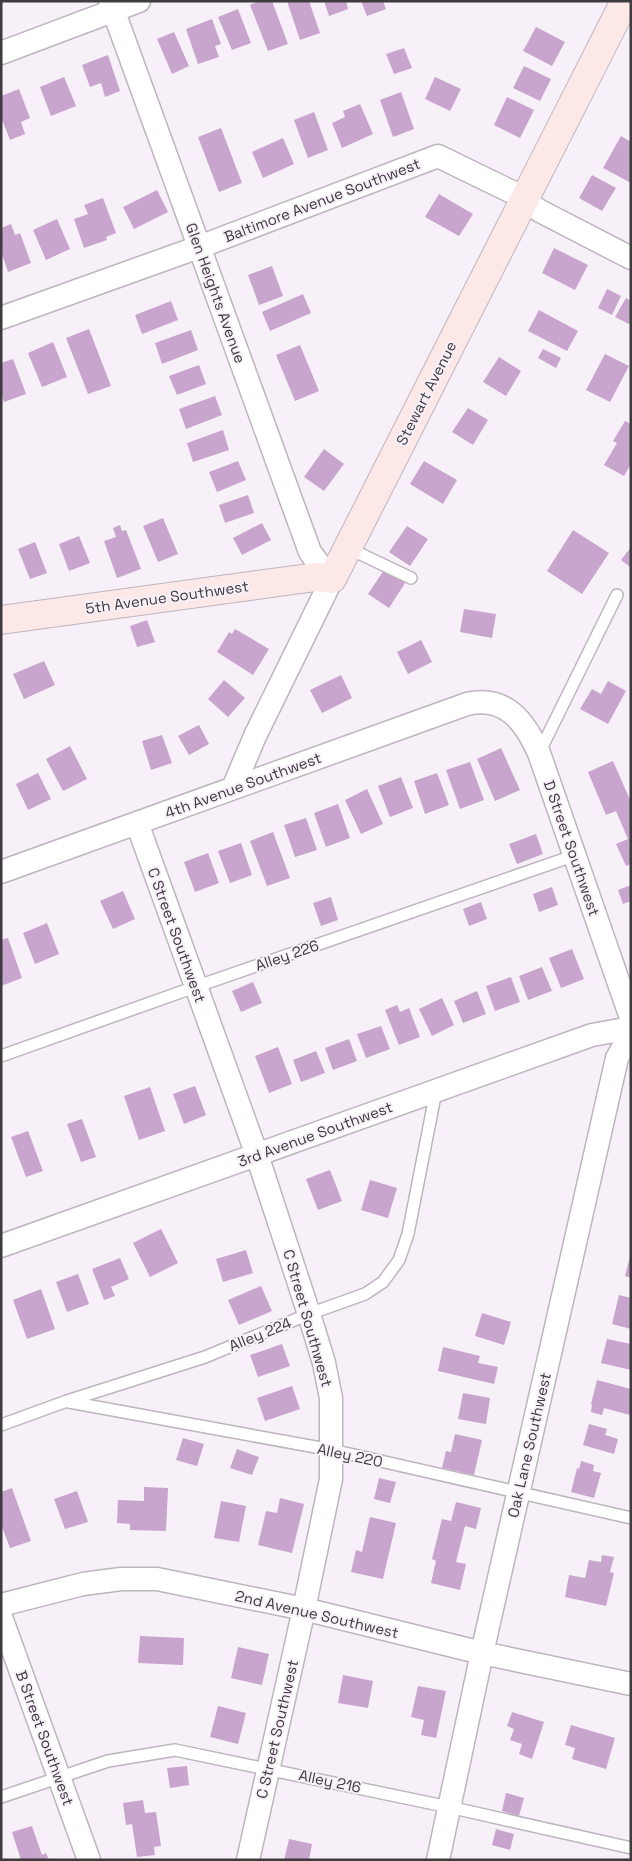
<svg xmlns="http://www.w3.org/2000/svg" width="632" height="1861" viewBox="0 0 632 1861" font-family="'Space Grotesk',sans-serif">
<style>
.building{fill:#c8a5cd}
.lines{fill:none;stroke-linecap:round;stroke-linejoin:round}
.lane-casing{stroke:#bdb5be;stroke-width:14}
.street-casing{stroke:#bdb5be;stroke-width:25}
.secondary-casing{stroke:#bdb5be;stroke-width:30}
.lane{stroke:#fff;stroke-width:11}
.street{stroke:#fff;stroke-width:22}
.secondary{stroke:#fde8e8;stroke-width:28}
.labels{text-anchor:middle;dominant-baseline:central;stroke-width:4;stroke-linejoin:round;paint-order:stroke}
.street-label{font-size:15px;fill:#3e3b3f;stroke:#f8f0f9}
</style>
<rect width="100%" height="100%" fill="#f8f0f9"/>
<path class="building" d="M259,1h13l16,43 -20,7 -18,-46z
M287,1h22l11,32 -20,7z
M324,1h22l2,8 -19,7z
M361,1h22l3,8 -19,7z
M238,9l13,34 -19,7 -14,-33z
M212,19l9,25 -6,2 4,11 -21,7 -12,-35z
M536,27l29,15 -13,24 -29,-15z
M174,32l15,34 -17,8 -15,-35z
M404,48l8,20 -18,6 -8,-20z
M108,55l12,36 -15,6 -4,-14 -11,4 -8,-22z
M524,66l27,13 -11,22 -27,-13z
M64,77l12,29 -25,10 -11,-29z
M435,77l26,12 -11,22 -25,-12z
M19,89l11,29 -9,4 4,12 -15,6 -9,-23v-21z
M401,92l13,37 -21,8 -13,-37z
M507,97l27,13 -14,28 -26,-13z
M360,104l13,30 -31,14 -10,-25 13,-6 -2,-6z
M314,112l14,38 -20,8 -14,-38z
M221,128l21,55 -23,9 -21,-55z
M621,136l10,6v41l-28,-15z
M283,138l11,26 -31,14 -11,-26z
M592,175l24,13 -14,23 -23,-13z
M157,190l11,22 -34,17 -11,-22z
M439,194l34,20 -14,22 -34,-19z
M103,198l13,35 -10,4 1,3 -23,8 -10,-29 14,-5 -4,-9z
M57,219l13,30 -24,11 -13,-30z
M11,224l4,11 5,-2 11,30 -23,9 -7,-21v-23z
M554,248l34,17 -13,25 -33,-17z
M272,266l11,30 -24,9 -11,-30z
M607,289l14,7 -9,19 -14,-7z
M303,294l8,19 -41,18 -8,-19z
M626,298l5,3v24l-16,-8z
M171,301l7,19 -36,14 -7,-19z
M539,310l39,21 -11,20 -39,-20z
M89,329l22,57 -23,8 -22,-56z
M191,330l7,20 -36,14 -7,-21z
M53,342l14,35 -25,10 -14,-34z
M300,345l19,46 -24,10 -19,-46z
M543,349l18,9 -5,10 -18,-10z
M605,354l24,12 -19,36 -24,-12z
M499,357l22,14 -15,25 -23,-14z
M13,359l13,35 -22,8 -3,-8v-31z
M199,365l7,19 -29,11 -8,-19z
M215,396l7,19 -36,14 -7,-20z
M468,408l20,12 -15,25 -21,-13z
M625,421l6,3v40l-7,12 -20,-11 13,-22 -4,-2z
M223,430l6,20 -36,12 -6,-19z
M324,449l20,15 -20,27 -20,-14z
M238,461l8,19 -29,12 -8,-20z
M424,461l33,19 -14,24 -33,-20z
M248,495l6,18 -29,10 -6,-18z
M163,518l15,36 -20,8 -15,-36z
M262,523l9,17 -29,15 -9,-17z
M120,525l2,6 4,-1 15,39 -24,9 -13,-37 12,-4 -3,-9z
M407,526l21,13 -18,27 -21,-14z
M573,530l36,23 -27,41 -35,-23z
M79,536l11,27 -21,8 -10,-27z
M35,542l12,31 -17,6 -12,-30z
M631,547v21l-10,-8z
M386,567l21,13 -18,28 -21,-14z
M464,609l32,5 -4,24 -32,-6z
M147,620l8,22 -18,5 -7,-21z
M235,629l34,20 -16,26 -36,-23 12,-20 3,2z
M421,640l11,22 -24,12 -11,-22z
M44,661l11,24 -31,14 -11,-25z
M341,675l11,23 -30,15 -12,-23z
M224,680l21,18 -17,19 -20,-18z
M608,681l18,10 -18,33 -28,-15 12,-20 9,5z
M199,725l10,19 -20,11 -11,-19z
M162,735l10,28 -21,7 -9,-29z
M70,746l17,33 -24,12 -17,-32z
M501,748l19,42 -25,11 -18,-42z
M613,761l18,41v62l-5,2 -10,-22 12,-5 -12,-28 -10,4 -18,-43z
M470,762l14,38 -24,9 -14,-39z
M38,773l13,26 -23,11 -12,-26z
M437,773l12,32 -24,9 -11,-33z
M401,777l12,31 -23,9 -12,-31z
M367,789l16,35 -22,10 -16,-34z
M338,804l12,34 -24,9 -12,-34z
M306,818l11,32 -22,7 -11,-32z
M273,832l17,46 -23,8 -17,-45z
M536,834l7,20 -26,10 -8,-20z
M241,843l11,32 -22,8 -12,-32z
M208,853l11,30 -24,9 -11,-30z
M631,885v16l-8,3 -5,-14z
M552,887l6,18 -19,7 -6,-18z
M123,891l12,28 -22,10 -13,-28z
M331,897l7,23 -17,6 -8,-23z
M481,902l6,17 -18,7 -6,-17z
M47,923l12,31 -24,10 -12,-31z
M8,938l14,40 -21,8v-46z
M572,949l12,30 -23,9 -12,-30z
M542,967l10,24 -24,9 -9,-24z
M511,977l9,25 -25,9 -9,-25z
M253,982l9,21 -21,9 -9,-21z
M477,991l9,23 -23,9 -9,-22z
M442,998l12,27 -22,11 -13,-27z
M397,1005l3,7 9,-4 11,29 -21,8 -14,-35z
M381,1026l9,23 -24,9 -9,-24z
M349,1039l8,22 -24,9 -8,-22z
M278,1047l14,37 -23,9 -14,-37z
M316,1051l9,22 -24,9 -8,-22z
M195,1086l11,29 -22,9 -11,-30z
M150,1087l15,44 -26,9 -15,-44z
M82,1119l14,38 -15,5 -14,-38z
M28,1131l15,40 -17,6 -15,-40z
M330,1170l12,31 -24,9 -12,-31z
M370,1180l27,8 -9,30 -27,-8z
M161,1229l17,34 -28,14 -17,-34z
M246,1250l7,23 -30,9 -7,-23z
M630,1257h1v21l-6,-2z
M120,1258l9,21 -18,8 4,9 -11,4 -12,-31z
M78,1274l11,30 -22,8 -11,-30z
M261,1286l11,25 -33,14 -11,-25z
M41,1289l14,40 -28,10 -14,-39z
M619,1295l12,3v31l-19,-5z
M482,1313l29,9 -7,23 -29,-9z
M607,1339l24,5v26l-30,-7z
M282,1344l8,22 -32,11 -8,-22z
M443,1347l37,9 -2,7 20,4 -4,17 -56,-13z
M597,1380l34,9 -1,26 -26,-7 -2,7 -11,-3 1,-7 -1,-1z
M292,1386l8,23 -35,12 -8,-23z
M463,1393l27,5 -4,26 -28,-5z
M589,1424l18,5 -2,6 13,4 -4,15 -31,-9z
M455,1434l27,6 -8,35 -32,-7 4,-17 5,1z
M183,1438l21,6 -7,22 -21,-6z
M237,1449l22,8 -7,18 -22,-7z
M581,1461l13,4 -1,6 8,2 -7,25 -23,-6 6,-24 2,1z
M379,1478l17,4 -6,21 -16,-4z
M144,1487l24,1 -2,43 -36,-1v-6l-13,-1 1,-23 26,1z
M12,1488l19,53 -21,7 -9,-24v-32z
M77,1491l11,31 -23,7 -11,-30z
M280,1498l24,6 -12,49 -34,-8 8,-34 11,2z
M221,1501l25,5 -7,36 -25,-4z
M456,1502l25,6 -5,21 -11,-3 -9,36 10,2 -6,26 -29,-7 5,-22 -4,-2 10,-40 9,2z
M370,1517l26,6 -13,56 -32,-7 5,-22 6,2z
M602,1555l12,2 -4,15 4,1 -8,33 -41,-9 4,-22 16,3 4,-18 12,2z
M140,1636l44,2 -1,27 -45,-2z
M238,1647l31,7 -7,31 -31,-7z
M343,1675l30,6 -5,27 -30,-5z
M418,1686l28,5 -10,47 -15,-3 3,-15 -13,-3z
M218,1706l28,7 -8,31 -28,-7z
M512,1712l32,10 -12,37 -13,-5 3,-10 -12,-4 4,-11 -7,-3z
M571,1725l44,13 -9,31 -34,-10 3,-11 -10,-3z
M187,1766l2,19 -19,3 -3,-20z
M506,1793l18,5 -5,18 -17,-5z
M143,1800l2,13 11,-1 5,34 -7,1 1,8 -18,2 -5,-33 -6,1 -3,-22z
M32,1826l10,29 4,-2 3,7h-28l-9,-28z
M496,1829l18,5 -4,16 -18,-5z
M289,1839l23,5 -3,16h-25z"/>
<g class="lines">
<defs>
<path id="lane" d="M348,548l63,30
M539,753l78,-158
M1,1056l194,-69 378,-131
M69,1402l263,48 299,68
M1,1425l66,-24 138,-44 104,-43 56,-20 18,-12 16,-22 9,-26 28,-143
M1,1797l107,-36 67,-11 274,57 182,41"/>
<path id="street" d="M110,1l200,551 11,15 11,12 -77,157 -22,52
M1,53l138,-52
M1,318l198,-71 239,-91 74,36 28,19 91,47
M137,823l120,332 52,159 15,49 7,35v81l-27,130 -56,251
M1,872l466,-168c39,-9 58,18 72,49l92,265
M1,1246l591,-211 39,-7
M1,1605l82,-21 38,-5h36l147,30 178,44 149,31
M1,1617l88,243
M438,1860l44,-207 135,-595 14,-24"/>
<path id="secondary" d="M1,620l293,-40 22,-3 16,2 293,-578"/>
</defs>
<use href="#lane" class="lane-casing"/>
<use href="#street" class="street-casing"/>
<use href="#secondary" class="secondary-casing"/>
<use href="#lane" class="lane"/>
<use href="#street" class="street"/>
<use href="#secondary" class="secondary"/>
</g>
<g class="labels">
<g class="street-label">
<text transform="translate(322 200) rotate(-21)">Baltimore Avenue Southwest</text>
<text transform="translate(216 293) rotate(70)">Glen Heights Avenue</text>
<text transform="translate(426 393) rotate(-63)">Stewart Avenue</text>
<text transform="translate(167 597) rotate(-8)">5th Avenue Southwest</text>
<text transform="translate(243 785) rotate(-20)">4th Avenue Southwest</text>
<text transform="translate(572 848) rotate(71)">D Street Southwest</text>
<text transform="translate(177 935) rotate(70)">C Street Southwest</text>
<text transform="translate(287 955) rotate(-19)">Alley 226</text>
<text transform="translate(315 1134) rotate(-20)">3rd Avenue Southwest</text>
<text transform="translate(308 1318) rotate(74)">C Street Southwest</text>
<text transform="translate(260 1334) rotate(-22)">Alley 224</text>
<text transform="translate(529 1445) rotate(-77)">Oak Lane Southwest</text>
<text transform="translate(350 1455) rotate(12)">Alley 220</text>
<text transform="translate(317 1614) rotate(13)">2nd Avenue Southwest</text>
<text transform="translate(277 1729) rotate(-77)">C Street Southwest</text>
<text transform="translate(45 1738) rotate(70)">B Street Southwest</text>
<text transform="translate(330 1781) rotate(12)">Alley 216</text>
</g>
</g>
<rect width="632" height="1861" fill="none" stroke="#3e3b3f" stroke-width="5"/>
</svg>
